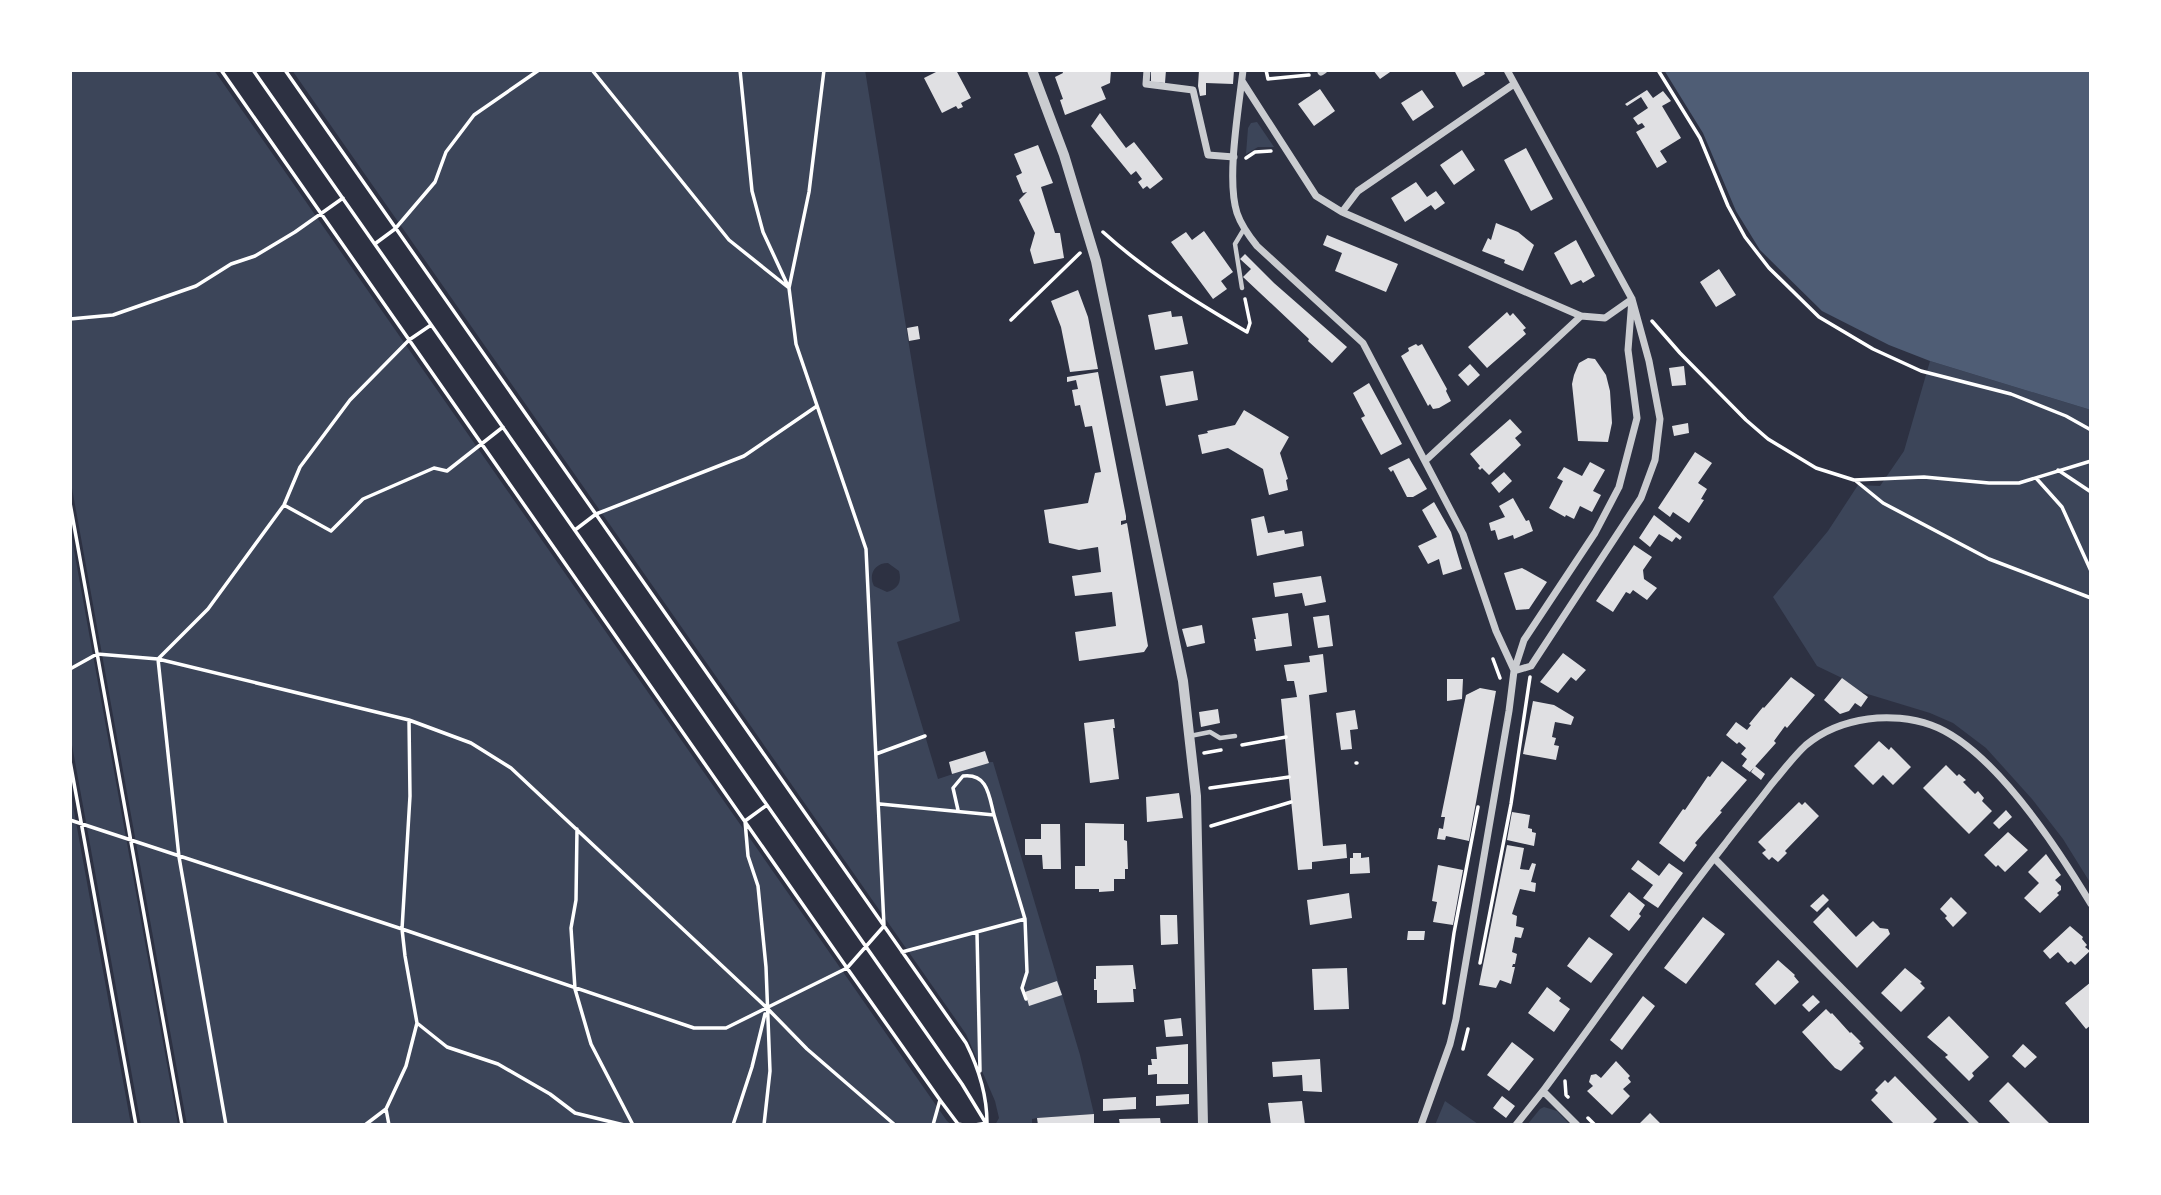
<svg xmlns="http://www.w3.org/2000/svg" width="2161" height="1195" viewBox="0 0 2161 1195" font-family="Manrope,sans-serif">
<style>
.green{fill:#3c4559;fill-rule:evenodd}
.water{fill:#4f5d75}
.building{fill:#e0e0e3}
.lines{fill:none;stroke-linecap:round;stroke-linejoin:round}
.path{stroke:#fff;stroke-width:3.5}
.service{stroke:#caccd0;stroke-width:4.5}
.minor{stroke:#caccd0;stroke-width:7}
.tertiary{stroke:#caccd0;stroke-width:10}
</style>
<rect width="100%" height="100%" fill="#2d3142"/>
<path class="green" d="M70,70h144l733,1051 5,4h-765l-117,-648z
M292,70h573c30,183 56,369 95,551l-63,21 41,137 15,-5 -4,-11 44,-1 87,293 14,59 -57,4 -5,1v6h-37l4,-7 -4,-17 -29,-67zM888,563l11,8c3,11 -1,18 -12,21l-13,-6c-6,-12 1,-23 14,-23z
M1257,122l17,25h-16l-12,7 2,-26 3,-5z
M1930,361l161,49v474l-28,-45 -31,-40 -46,-51 -33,-25 -23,-10 -69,-21 -19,-14 -25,-12 -44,-69 55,-66 30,-46 22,1 24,-35z
M70,528l108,597h-37l-71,-391z
M70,789l61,336h-61z
M1445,1101l33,23 9,1h-52z
M1544,1107l13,4 13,14h-43l13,-16z"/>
<path class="water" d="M1664,70h427v340l-161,-49 -41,-16 -67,-34 -62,-61 -24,-39 -33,-78z"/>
<path class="building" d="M940,70h16l15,28 -10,5 2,4 -5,2 -2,-3 -14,7 -18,-35z
M1062,70h49l-1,13 -9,4 5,12 -41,16 -5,-15 3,-1 -8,-22 8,-4z
M1151,70h15l-1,13 -14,-1z
M1199,70h35l-1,14 -27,-1v12l-6,1 -2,-10z
M1373,70h20l-13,9z
M1454,70h29l2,4 -22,13z
M1320,89l15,22 -21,15 -16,-22z
M1422,90l12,17 -21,14 -12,-18z
M1647,90l6,8 10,-7 8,10 -9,5 19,32 -21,13 7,11 -10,6 -21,-36 9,-5 -3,-4 -4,2 -5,-7 15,-10 -7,-11 -14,9 -2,-2z
M1100,113l26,35 8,-6 29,37 -13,10 -3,-3 -4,3 -5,-7 4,-3 -6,-8 -5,4 -40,-49z
M1038,145l15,38 -12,4 14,46h5l4,25 -30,6 -4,-14 5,-17 -16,-33 8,-8 -4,1 -7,-17 6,-3 -8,-19z
M1526,148l27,51 -22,12 -27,-51z
M1462,150l13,20 -21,15 -14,-20z
M1416,182l11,15 9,-6 9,12 -10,7 -4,-5 -26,17 -14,-24z
M1496,223l22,9 16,13 -11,26 -19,-8 1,-3 -23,-9 6,-13 3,2z
M1204,231l29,41 -12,9 6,8 -14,10 -42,-57 15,-10 6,8z
M1327,235l71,29 -12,28 -51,-21 7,-18 -19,-8z
M1576,240l19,36 -12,7 -2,-3 -10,5 -17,-32z
M1245,254l29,29 73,64 -15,16 -24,-22 1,-2 -66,-62 8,-8 -11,-10z
M1719,269l17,26 -20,12 -16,-25z
M1078,290l10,27 10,52 -28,3 -9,-45 -10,-26z
M1171,311l1,6 10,-1 6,28 -33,6 -7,-35z
M1507,312l3,4 3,-3 13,15 -3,2 3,4 -39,34 -19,-21z
M918,326l2,13 -11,2 -2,-13z
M1416,344l2,2 4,-2 25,45 -1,2 5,10 -12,7 -6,1 -3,-5 -2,2 -27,-50 8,-5 -1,-3z
M1588,358l7,1 11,16 4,16 2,32 -4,19 -30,-1 -6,-57 2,-9 5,-12z
M1470,364l10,11 -12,11 -10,-11z
M1684,366l2,19 -14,1 -3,-18z
M1193,371l5,29 -32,6 -6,-30z
M1098,372l28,144v4l-5,1v4l6,-2 21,123 -4,6 -65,9 -4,-29 41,-6 -4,-34 -37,4 -3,-20 29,-4 -3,-25 -19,3 -30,-7 -5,-33 44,-7 7,-30 6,-1 -9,-46 -7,1 -5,-22 -5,1 -3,-16 6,-1 -2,-9 -9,2v-5z
M1369,383l33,61 -21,11 -20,-37 4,-2 -12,-23z
M1244,410l45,27 -9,16 8,26 -2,1 2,10 -19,5 -6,-26 -35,-21 -26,6 -4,-19 10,-2 -1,-2 28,-6z
M1510,419l12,13 -7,6 6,7 -32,30 -7,-7 -2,2 -2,-2 2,-2 -10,-12z
M1688,423l1,10 -15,3 -2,-10z
M1695,452l17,11 -14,20 9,6 -6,10 3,1 -15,23 -16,-11 -3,5 -12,-9z
M1409,458l18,31 -14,8h-6l-14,-27 -2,2 -3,-4z
M1590,462l15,8 -12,21 8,4 -9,17 -12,-6 -6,13 -8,-4 -1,2 -16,-9 14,-27 -6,-3 7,-11 18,9z
M1504,472l8,9 -13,12 -8,-10z
M1513,498l13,23 3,-1 4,11 -19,8 -1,-4 -15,5 -3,-10 -4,1 -2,-8 16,-6 -6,-11z
M1434,502l17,30 11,37 -19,6 -4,-16 -11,5 -10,-18 19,-9 -15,-27z
M1654,515l28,22 -2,3 -4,-3 -4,5 -13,-8 -9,13 -11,-9z
M1264,516l4,17 16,-3 1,4 17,-3 2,15 -47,10 -6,-37z
M1634,545l18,12 -9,13 1,9 13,9 -10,12 -14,-10 -3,4 -4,-2 -13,20 -17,-11z
M1522,568l25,14 -18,27 -13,1 -12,-37z
M1321,576l5,26 -21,4 -3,-13 -27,4 -2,-14z
M1288,613l4,33 -36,5 -2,-12h2l-4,-21z
M1329,615l4,31 -15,2 -5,-31z
M1202,625l3,18 -18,4 -5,-18z
M1563,653l23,17 -10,11 -5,-4 -13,16 -18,-11z
M1323,654l4,38 -18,3 14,151 23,-2 1,14 -35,4v7l-14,1 -17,-171 16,-2 -3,-16h-7l-3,-16 26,-3 -1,-6z
M1791,677l24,18 -28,33 -2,-2 -11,15 2,2 -26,29 -8,-6 5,-7 -6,-5 5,-6 -7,-6 -2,2 -11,-9 10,-13 11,8 4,-5 -2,-1 14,-17 1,1z
M1842,678l26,19 -7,10 -6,-4 -6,8 -9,3 -16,-14z
M1447,679h16l-1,20 -15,2z
M1480,688l16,3 -27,150 -23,-5 -1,4 -8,-1 2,-11 4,1 2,-12h-4l1,-5 24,-117z
M1533,701l21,4 20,12 -3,8 -16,-3 -3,15 4,1 -2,7 5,1 -3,14 -33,-6z
M1218,709l2,14 -19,4 -2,-15z
M1355,710l3,19 -8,1 2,19 -11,1 -5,-37z
M1114,719l1,9h-2l6,51 -29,4 -6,-60z
M1879,741l10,9 2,-3 20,20 -18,18 -10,-10 -10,10 -19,-19z
M985,751l4,12 -37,11 -3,-12z
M1722,761l25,19 -27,31 2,1 -27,31 2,2 -13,17 -25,-19 24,-34 2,1 23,-34 2,1z
M1946,765l11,11 2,-2 7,6 -3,2 12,12 3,-3 6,7 -2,3 10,10 -23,23 -46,-46z
M1755,766l10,8 -4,6 -10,-8z
M1179,793l4,25 -36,4 -1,-25z
M1799,802l3,3 3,-3 14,14 -34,35 2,2 -9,9 -6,-5 -3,3 -7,-7 4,-3 -8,-8z
M2006,810l6,7 -13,12 -6,-6z
M1512,812l18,3 -2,13 4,1v3l4,1 -2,13 -27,-6z
M1085,823l39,1v16l3,1 1,28h-3v10h-11v12l-15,1v-3h-24v-23h10z
M1041,824h19l1,45h-18l-1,-14h-17v-16h16z
M2008,832l20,18 -23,22 -7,-7 -2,2 -12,-12z
M1507,845l17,3 -4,21 9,1 3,-7 4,1 -5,18 5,1 -1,9 -15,-3 -8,25 5,2 -1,10 8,2 -3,10 -6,-1 -3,15 5,2 -2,10h-2l-1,3h3l-4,17 -11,-4 -4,8 -17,-3z
M1353,853h8v5l8,-1 1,16 -20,1v-16h3z
M2046,854l15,21 -6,5 6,6v4l-4,3 2,2 -19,18 -16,-15 15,-15 -11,-11z
M1638,860l21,16 10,-13 14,10 -25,35 -15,-10 10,-13 -22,-16z
M1438,865l25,5 -10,55 -20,-3 4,-20 -5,-1z
M1629,892l16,13 -6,9 2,2 -12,15 -19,-15z
M1349,893l3,25 -42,7 -3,-25z
M1823,894l6,6 -12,12 -7,-6z
M1951,897l16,16 -14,14 -8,-9 2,-2 -7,-7z
M1828,907l28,30 17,-16 7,7 8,1 2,5 -33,34 -44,-46z
M1160,915h17l1,29 -17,1z
M1703,917l22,17 -39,50 -22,-16z
M2070,926l13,11 -1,2 5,6 -2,2 5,4 -15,14 -4,-4 -3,2 -10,-11 -8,7 -7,-8z
M1408,931h17l-1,9h-17z
M1589,937l24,17 -22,29 -24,-17z
M1778,960l17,15 -1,1 5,6 -24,23 -20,-21z
M1133,965l3,24h-3l1,13 -37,1v-13h-3v-11h2v-13z
M1347,968l2,41 -35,1 -2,-41z
M1905,968l17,14 -2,1 5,5 -24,24 -20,-19z
M1057,981l5,14 -33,11 -4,-14z
M2091,982v43l-5,4 -21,-26z
M1547,987l14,11 -2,3 11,8 -16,23 -26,-19z
M1813,995l7,7 -11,10 -7,-7z
M1643,996l12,10 -33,44 -12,-10z
M1826,1009l5,5 1,-1 18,20 1,-1 10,10 -2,1 5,5 -23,23 -6,-3 -33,-36z
M1949,1016l40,41 -17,16 2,3 -5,5 -24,-24 3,-2 -21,-18z
M1181,1018l2,18 -17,1 -2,-17z
M1512,1042l22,17 -25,32 -22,-16z
M1188,1044v40h-31v-10l-9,1v-10h4l-1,-6h6l-1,-12z
M2023,1044l14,13 -12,11 -13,-12z
M1320,1059l2,33 -19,-1 -1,-16 -29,2 -1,-15z
M1616,1061l14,15 -2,2 3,4 -8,7 7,7 -18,19 -25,-24 6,-5 -4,-4 2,-7 5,-1 5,4z
M1895,1076l42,43 -6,6h-36l-24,-25 7,-7 -3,-3 10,-10 3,3z
M2008,1082l43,43h-39l-4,-4 -19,-20z
M1189,1094v10l-33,2v-10z
M1502,1096l13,10 -9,12 -13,-10z
M1136,1097v12l-33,2v-12z
M1302,1101l3,24h-34l-3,-22z
M1650,1113l12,12h-24z
M1094,1114v11h-56l-1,-7z
M1160,1118l1,7h-41l-1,-6z"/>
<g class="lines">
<path class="path" d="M221,70l626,898 93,132 18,24 5,1
M253,70l709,1014 25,41
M285,70l681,973c13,26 21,51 21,80l-12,2
M592,70l137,170 60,48
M740,70l12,121 11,41 25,54
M1266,70l2,9 41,-4
M1658,70l42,68 28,68 17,31 24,31 50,49 54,32 48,22 90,23 55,22 25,14
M1246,158l9,-6 16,-1
M1103,232c44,40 93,70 144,100l3,-9 -5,-24
M376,243l19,-14 40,-47 11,-30 28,-37 65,-45
M70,319l43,-4 83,-29 35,-22 24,-8 40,-24 48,-34
M1011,320l69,-67
M1652,321l28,32 66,67 22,19 48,29 38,12 70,-3 65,6h30l72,-22
M2058,470l33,22
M2036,478l26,29 29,64
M1856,481l27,22 106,56 102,39
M70,503l112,622
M284,505l47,26 32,-32 71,-31 13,3 56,-44
M575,530l21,-16 148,-58 73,-50
M1493,659l7,19
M70,669l27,-15 61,5 50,-50 76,-104 16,-38 50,-67 59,-60 22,-15
M409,720l1,76 -8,133 3,27 12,67 30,24 51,17 52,30 25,19 49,12
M1242,745l44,-8
M1204,753l17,-3
M876,754l49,-18
M70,761l66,364
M1356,763h1
M1210,788l79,-11
M880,804l114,11 31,104 -123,33
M958,810l-5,-22 10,-12c25,-3 26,20 31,39
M70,820l332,109 292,99h32l121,-60 37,-42 -18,-377 -70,-205 -7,-56 20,-96 15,-122
M1211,826l80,-24
M577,829l-1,71 -5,28 4,61 16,55 42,81
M1025,919l2,53 -5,16 4,11
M977,933l3,138
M1480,963l31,-159 19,-127
M1444,1003l10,-70 24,-126
M1463,1049l5,-20
M1565,1081l1,14 2,2
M386,1109l3,16
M1588,1118l7,7
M226,1125l-47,-268 -21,-198 251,61 62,23 40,25 256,240 40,41 88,76
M365,1125l21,-16 20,-43 11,-43
M733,1125l19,-58 13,-53
M764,1125l6,-54 -4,-104 -8,-81 -10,-30 -3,-35 22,-16
M933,1125l7,-25"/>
<path class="service" d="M1242,288l-7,-44 9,-15
M1190,736l20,-4 10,6 15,-2"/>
<path class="minor" d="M1147,70l-1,14 47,6 15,65 26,2
M1243,70c-4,37 -17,109 -6,143 4,12 12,23 20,33l106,97 100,191 33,97 18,39
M1507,70l125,229 17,62 11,58 -5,41 -14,38 -110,168 -17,5
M1321,72l3,-2
M1242,81l74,115 26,16 239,104 24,2 27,-19
M1342,212l16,-21 156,-107
M1426,460l155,-144
M1714,858l262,267
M1543,1091l34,34
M1421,1125l29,-81 6,-25 53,-308 5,-40 10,-31 71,-107 24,-46 18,-69 -9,-68 4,-51
M1516,1125l27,-34c61,-82 119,-167 182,-247 15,-20 31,-39 46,-59 11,-13 22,-28 35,-40 17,-14 40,-23 62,-26 20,-3 44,-1 63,6 61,22 127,124 160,179"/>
<path class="tertiary" d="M1032,70l32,85 32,106 87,420 13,115 7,329"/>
</g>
<rect width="2161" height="1195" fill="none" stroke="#ffffff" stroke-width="144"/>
</svg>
